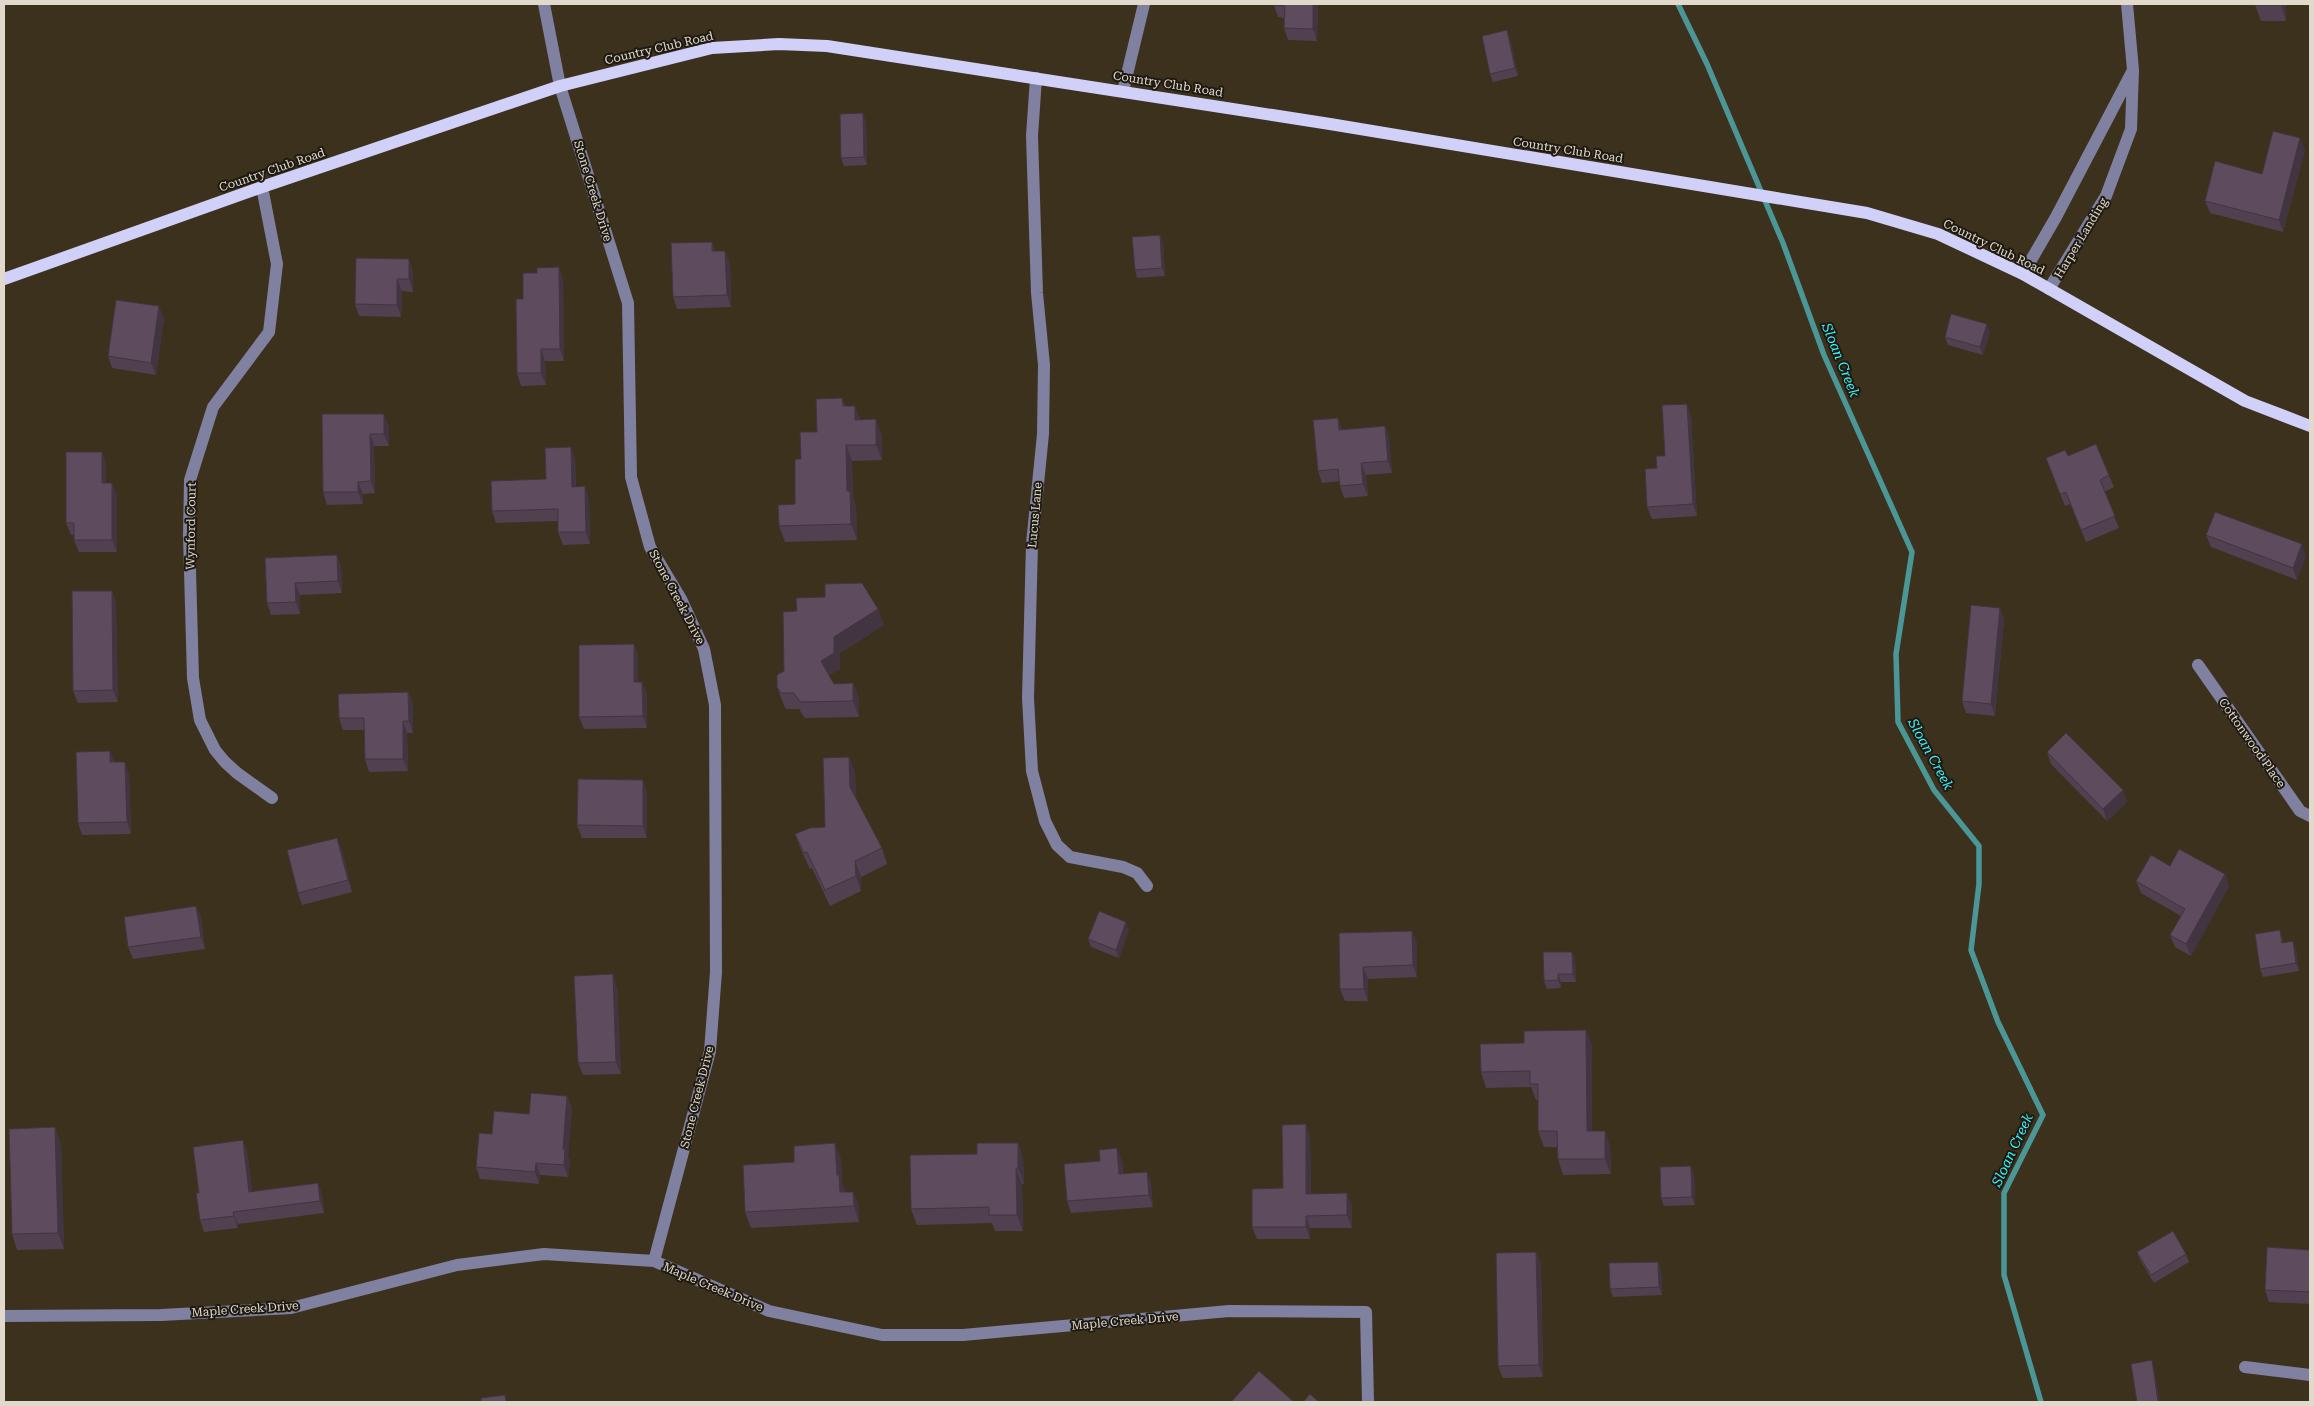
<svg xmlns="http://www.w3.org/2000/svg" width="2314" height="1406" viewBox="0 0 2314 1406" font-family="'Roboto Serif',serif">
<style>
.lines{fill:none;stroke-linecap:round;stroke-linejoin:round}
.stream{stroke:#4b9697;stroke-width:5.5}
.minor{stroke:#8080a1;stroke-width:12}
.major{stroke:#d1d0f9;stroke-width:12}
.wall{fill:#514050}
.shaded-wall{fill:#423441}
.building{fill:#5e4b5d;stroke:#423441}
.labels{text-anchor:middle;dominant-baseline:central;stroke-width:4;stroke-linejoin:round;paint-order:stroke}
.street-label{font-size:12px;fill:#e0d9cc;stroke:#1f1a11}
.water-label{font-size:14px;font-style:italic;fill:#3af3fd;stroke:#1f1a11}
</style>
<rect width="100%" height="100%" fill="#3c311c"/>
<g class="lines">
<path class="stream" d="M1678,4l29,60 76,179 41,112 88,197 -16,102 2,68 36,68 45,56v38l-8,66 27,72 45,93 -39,78v82l37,127"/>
<path class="minor" d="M544,4l16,82 68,217 3,174 19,70 31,52 23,50 11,56 1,267 -6,79 -56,210
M1036,78l-4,58 5,157 7,72 -1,69 -11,110 -4,154 4,73 13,50 12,24 13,12 53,10 14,6 10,13
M1123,91l21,-87
M262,187l15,77 -8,68 -56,75 -23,73 -1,55 4,143 7,42 15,30 10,12 12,11 35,25
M2023,274l33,-57 76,-145
M2049,289l57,-93 25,-67 2,-59 -6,-66
M2198,665l102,146 10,5
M4,1316l157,-1 130,-7 166,-43 87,-11 110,7 115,50 113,24h81l266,-24 137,1 2,90
M2245,1367l65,8"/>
<path class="major" d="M4,279l258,-92 298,-101 152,-38 67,-4 48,2 503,78 537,89 71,21 85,40 222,127 65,25"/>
</g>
<path class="wall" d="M1318,4l-1,37 -29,-1 -4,-12v-10l-6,-1 -4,-12z
M2286,4v17h-25l-6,-16z
M1507,30l3,8 8,38 -25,6 -3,-8z
M866,122l1,43 -23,1 -3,-8z
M2305,150l-22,82 -73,-19 -5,-12 57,-27z
M1160,235l3,8 2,33 -28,2 -2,-8z
M712,242l3,9 15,12 1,44 -54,2 -4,-12z
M356,258l57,13v21l-11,-1 -1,26 -42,-1 -4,-12z
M563,279l1,82h-19l1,24 -25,1 -4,-13 6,-74z
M164,318l-8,57 -44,-7 -4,-12z
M1990,332l-7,23 -35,-10 -3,-8z
M842,398l3,8h10l5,14 22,15v25l-30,1 1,36 3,10 1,33 -72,2 -6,-16 16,-22 6,-45 16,-27z
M322,414l67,12v20h-15l1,47 -12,1v10l-36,1 -4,-13z
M1691,416l6,100 -45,3 -5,-12 10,-39z
M1338,418l4,12 43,-4 4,12 3,35 -26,2 2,21 -24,2 -4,-12v-5l-18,2 -4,-12z
M102,452l4,13v18l11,12v57h-38l-5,-12v-5h-3l-5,-12z
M2068,456l41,19 5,12 -10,5 15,36 -33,14 -16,-38 -5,2 -19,-48z
M575,459l1,28 13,12 1,45 -27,1 -5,-13v-11l-62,2 -4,-12 54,-32z
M2206,535l100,21 -9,24 -86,-33z
M337,555l4,12 1,26 -42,2v19l-29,1 -4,-12 -2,-45z
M112,591l4,12 2,99 -40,1 -5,-12z
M2000,608l4,12 -9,96 -29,-3 -4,-12z
M878,609l6,16 -44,28v16l-11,6 5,9 19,-1 6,16v18l-54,1 -6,-9h-13l-3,-6 -6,-16 7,-16 13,-60z
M634,644l4,12v26h4l5,12v34l-63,1 -5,-12z
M408,692l5,12v29h-6l1,38 -39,1 -4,-13 -1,-29h-21l-4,-12z
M110,751l4,11 15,12 2,60 -49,1 -4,-12z
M2047,752l76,38 4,12 -20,19 -56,-57z
M849,757l6,16 1,25 26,50 5,16 -26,13v14l-31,15 -18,-38 -2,1 -9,-19 -6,-16 30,-7z
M647,792v46h-65l-5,-13z
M342,850l10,42 -50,13 -4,-12z
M2170,866l55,8 4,12 -38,70 -16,-9 -5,-12 11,-19 -40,-23 -5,-12z
M196,906l5,12 4,31 -72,10 -5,-12z
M1129,930l-10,28 -28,-11 -3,-8z
M1339,933l78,10v34l-49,2v22h-23l-5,-12z
M2283,938v5l13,6 3,22 -36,6 -3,-8z
M1572,952l3,8 1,22h-15v6l-14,1 -3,-8z
M617,987l4,87 -38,1 -5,-12z
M1586,1030l6,16v85h13l5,16 1,27 -48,1 -5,-16 -1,-12h-13l-6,-16v-31h-2l-5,-13 -45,1 -5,-16 43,-29z
M567,1096l5,12 -4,48 2,5 -2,16 -28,-2 -1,9 -59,-5 -4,-12 16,-33 37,-20z
M1310,1136l1,58 41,11v23h-42v11h-53l-5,-12 31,-39z
M243,1140l4,12 5,39 66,-8 4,12 2,18 -86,11v4l-34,4 -4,-12 -1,-27z
M61,1143l3,106 -47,1 -5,-16z
M1018,1143l5,15 1,26h-2l1,47h-28l-3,-8 -75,2 -6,-16 66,-55z
M841,1159l1,23 3,10h8l6,15v15l-108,6 -6,-16 49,-50z
M1122,1160l1,14 24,-2 4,12 2,23 -82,6 -4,-12 33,-40z
M1694,1174l1,31 -31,1 -3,-8z
M2310,1250v54l-41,-2 -4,-12z
M1536,1252l5,12 2,113 -40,1 -5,-12z
M2137,1252l49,2 3,8 -35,21 -14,-23z
M1661,1270l1,25 -49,2 -3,-8z"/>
<path class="shaded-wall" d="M1313,4h5l-1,37 -4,-12z
M2280,4h6v17l-5,-16z
M1507,30l3,8 8,38 -3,-8z
M863,113l3,9 1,43 -3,-8z
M2300,138l5,12 -22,82 -4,-12z
M1160,235l3,8 2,33 -3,-8z
M712,242l4,12 -4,-3z
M725,251l5,12 1,44 -4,-12z
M409,259l4,12v21l-4,-13z
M559,267l4,12 1,82 -4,-12z
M397,279l5,12 -1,26 -4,-12z
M159,306l5,12 -8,57 -5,-12z
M1987,324l3,8 -7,23 -3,-8z
M541,349l4,12 1,24 -5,-12z
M1687,404l4,12 6,100 -4,-12z
M855,406l5,16 -5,-2z
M384,414l5,12v20l-5,-12z
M1338,418l4,12h-3z
M876,419l6,16v25l-6,-15z
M1385,426l4,12 3,35 -4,-12z
M370,434l4,12 1,47 -4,-12z
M846,445l6,16 1,36 3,10 1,33 -6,-16 -4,-33z
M571,447l4,12 1,40 -4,-12z
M102,452l4,13v30l-4,-12z
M1361,463l5,12 2,21 -5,-12z
M358,482l5,12v10l-5,-12z
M112,483l5,12v57l-5,-12z
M585,486l4,13 1,45 -4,-12z
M2302,544l4,12 -9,24 -4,-12z
M337,555l4,12 1,26 -4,-12z
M295,583l5,12v19l-4,-12z
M112,591l4,12 2,99 -5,-12z
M2000,608l4,12 -9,96 -4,-12z
M878,609l6,16 -44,28v16l-14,8 -5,-16 13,-24z
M634,644l4,12v38l-4,-12z
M642,682l5,12v34l-4,-12z
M853,683l6,16v18l-6,-16z
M408,692l5,12v29l-4,-12z
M403,721l4,12 1,38 -5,-12z
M110,751l4,12 -4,-1z
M849,757l6,16 1,30 -6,-16z
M125,762l4,12 2,60 -4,-12z
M643,780l4,12v46l-4,-12z
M2123,790l4,12 -20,19 -4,-12z
M337,838l5,12 10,42 -4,-12z
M855,861l6,16v14l-5,-15z
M2225,874l4,12 -38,70 -5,-12z
M196,906l5,12 4,31 -4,-12z
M1126,922l3,8 -10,28 -3,-8z
M2280,930l3,8 2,13 -3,-8z
M1412,931l5,12v34l-4,-12z
M2293,941l3,8 3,22 -3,-8z
M1572,952l3,8 1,22 -3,-8z
M1363,967l5,12v22l-4,-12z
M613,974l4,13 4,87 -5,-12z
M1558,974l3,8v6l-3,-8z
M1586,1030l6,16v101l-5,-16z
M567,1096l5,12 -4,48 2,5 -2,16 -4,-12 -1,-16z
M1306,1124l4,12 1,70 -5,-12z
M55,1127l6,16 3,106 -6,-16z
M1605,1131l5,16 1,27 -6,-15z
M243,1140l4,12 7,52 -5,-12z
M835,1143l6,16 1,23 3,9 1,15 -6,-14 -3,-17z
M1018,1143l5,15 1,26 -6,-16z
M1117,1148l5,12 1,26 -4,-12z
M536,1163l4,12 -1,9 -4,-12z
M1691,1166l3,8 1,31 -3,-8z
M1016,1168l6,16 1,47 -6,-16z
M1147,1172l4,12 2,23 -4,-12z
M318,1183l4,12 2,18 -4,-12z
M853,1192l6,15v15l-5,-16z
M1347,1193l5,12v23l-5,-13z
M233,1212l5,12v4l-4,-12z
M1306,1216l4,12v11l-4,-12z
M1536,1252l5,12 2,113 -4,-12z
M1658,1262l3,8 1,25 -3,-8z
M2152,1360l2,8 6,34h-2z"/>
<path class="building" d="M1274,4h39v25l-29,-1 1,-22 -11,-1z
M2255,4h25l1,1h-26z
M1507,30l8,38 -25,6 -8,-38z
M863,113l1,44 -23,1 -1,-44z
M2273,131l27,7 -21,82 -74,-19 10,-40 47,13z
M1160,235l2,33 -27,2 -3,-33z
M712,242v9h13l2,44 -54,2 -2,-54z
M356,258l53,1v20h-12v26l-42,-1z
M559,267l1,82h-19v24h-24l-1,-74h7v-26h14v-5z
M116,300l43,6 -8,57 -43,-7z
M1951,314l36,10 -7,23 -35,-10z
M842,398l1,8h12v14l21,-1v26h-30l1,46h3l1,33 -72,2 -1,-21 17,-1v-45h6l-1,-27h17l-1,-33z
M1687,404l6,100 -46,3 -2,-38 12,-1 -1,-12h9l-3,-51z
M322,414h62v20h-14l1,47 -13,1v10h-35z
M1338,418l1,12 46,-4 3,35 -27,2 2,21 -23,2 -2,-17 -20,2 -5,-51z
M2096,444l13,31 -9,5 15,36 -34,14 -15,-38 -6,2 -14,-36 19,-8 3,6z
M571,447l1,40 13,-1 1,46h-28v-23l-66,2 -1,-30 55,-2 -1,-31z
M66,452h36v31h10v57h-38v-17h-8z
M2215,512l87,32 -9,24 -87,-33z
M337,555l1,26 -43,2 1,19 -29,1 -2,-45z
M862,583l16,26 -44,28v16l-13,8 13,23 19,-1v18l-53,1 -6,-9h-13l-4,-6v-12l7,-4 -1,-59 14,-1 -1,-13 29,-1v-13z
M72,591h40l1,99 -40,1z
M1971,605l29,3 -9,96 -29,-3z
M634,644v38h8l1,34 -64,1v-72z
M408,692l1,29h-6v38h-38l-1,-41h-25l-1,-24z
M2066,733l57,57 -20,19 -56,-57z
M110,751v11h15l2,60 -49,1 -2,-71z
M849,757l1,30 32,61 -27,13 1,15 -31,14 -18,-38 -3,1 -9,-19 15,-6 15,-1 -2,-69z
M578,779l65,1v46l-66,-1z
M337,838l11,42 -50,13 -11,-43z
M2179,849l46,25 -39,70 -16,-9 15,-26 -49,-28 15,-26 19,11z
M196,906l5,31 -73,10 -4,-30z
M1099,911l27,11 -10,28 -28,-11z
M2280,930l2,13 11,-2 3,22 -36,6 -5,-35z
M1412,931l1,34 -50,2 1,22h-24l-1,-56z
M1543,952h29l1,22h-15v6l-14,1z
M613,974l3,88 -38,1 -4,-87z
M1586,1030l1,101h18v28h-47l-1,-28h-19v-47h-8v-13l-49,1 -1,-28 44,-1v-12z
M531,1093l36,3 -4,53h2l-1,16 -28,-2 -1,9 -59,-5 3,-34 13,1 2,-23 35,3z
M1306,1124v70l41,-1v22l-41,1v11h-54v-38l31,-1 -1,-63z
M55,1127l3,106 -46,1 -3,-105z
M243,1140l6,52 69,-9 2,18 -87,11 1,4 -34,4 -4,-27h3l-6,-46z
M835,1143l2,32h2l1,17h13l1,14 -109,6 -2,-47 51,-3v-16z
M977,1143h41v25h-2l1,47h-28v-8l-78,2 -1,-54 67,-1z
M1117,1148l2,26 28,-2 2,23 -82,6 -3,-37 36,-3 -1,-11z
M1691,1166l1,31 -31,1 -1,-31z
M2173,1231l13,23 -35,21 -14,-23z
M2267,1247l43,3v42l-45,-2z
M1536,1252l3,113 -41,1 -2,-113z
M1658,1262l1,25 -49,2 -1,-26z
M2152,1360l6,42h-21l-6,-38z
M1259,1371l35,31h-63z
M1310,1394l9,8h-16z
M505,1395l1,7h-32l7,-1v-3z"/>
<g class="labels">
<g class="street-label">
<text transform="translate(659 48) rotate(-13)">Country Club Road</text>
<text transform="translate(1168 84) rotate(9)">Country Club Road</text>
<text transform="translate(1568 150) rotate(9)">Country Club Road</text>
<text transform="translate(272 170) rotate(-19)">Country Club Road</text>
<text transform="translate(593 191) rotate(73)">Stone Creek Drive</text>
<text transform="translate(2081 238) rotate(-59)">Harper Landing</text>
<text transform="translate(1994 247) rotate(26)">Country Club Road</text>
<text transform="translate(1035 515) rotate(-85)">Lucus Lane</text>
<text transform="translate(191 526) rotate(-89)">Wynford Court</text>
<text transform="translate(677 597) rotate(62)">Stone Creek Drive</text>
<text transform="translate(2252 743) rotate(55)">Cottonwood Place</text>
<text transform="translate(697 1097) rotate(-76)">Stone Creek Drive</text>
<text transform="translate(713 1287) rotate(23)">Maple Creek Drive</text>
<text transform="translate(245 1309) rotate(-4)">Maple Creek Drive</text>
<text transform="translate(1125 1321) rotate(-5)">Maple Creek Drive</text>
</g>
<g class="water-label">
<text transform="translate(1841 360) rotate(68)">Sloan Creek</text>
<text transform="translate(1931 754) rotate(61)">Sloan Creek</text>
<text transform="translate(2012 1150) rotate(-65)">Sloan Creek</text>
</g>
</g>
<rect width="2314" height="1406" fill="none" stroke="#e0d9cc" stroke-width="10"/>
</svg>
